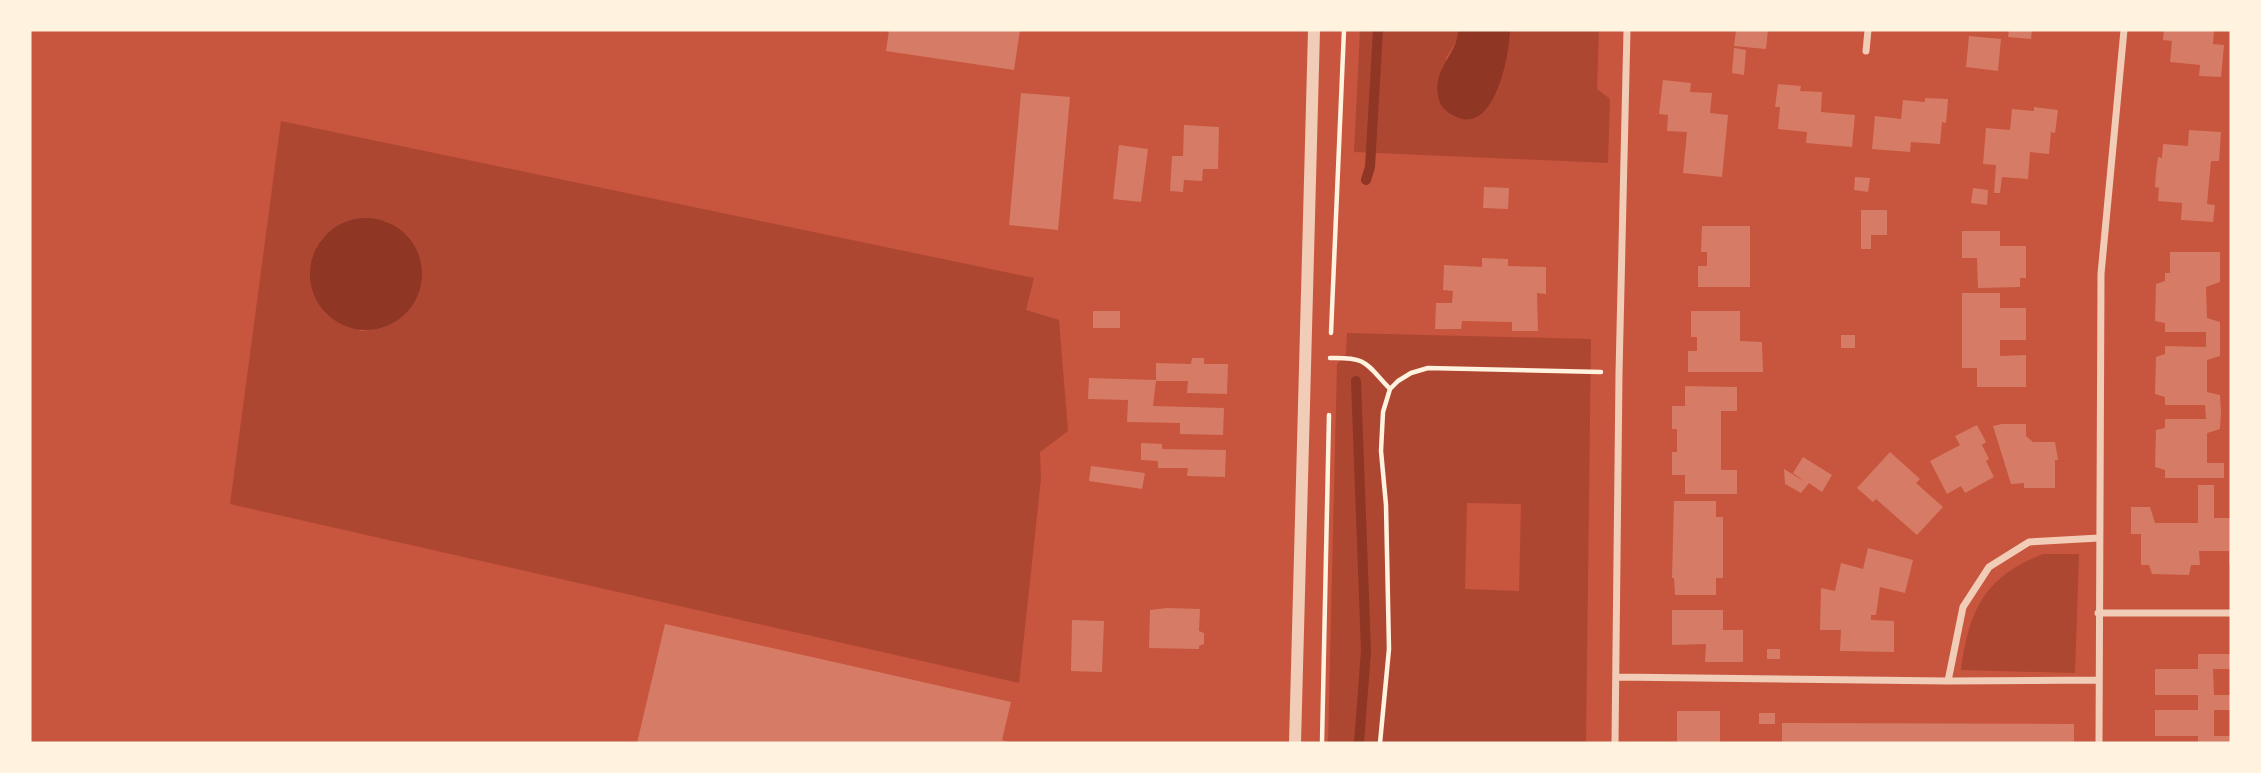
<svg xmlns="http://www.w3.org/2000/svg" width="2261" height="773" viewBox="0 0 2261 773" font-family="Figtree,sans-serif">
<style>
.green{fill:#ae4732;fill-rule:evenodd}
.water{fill:#8f3625}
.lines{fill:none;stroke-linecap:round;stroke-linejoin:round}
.stream{stroke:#8f3625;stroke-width:10}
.building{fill:#d67c66}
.path{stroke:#fff3e0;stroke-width:4.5}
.minor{stroke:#f1ccb7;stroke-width:7}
.tertiary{stroke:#f1ccb7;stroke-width:12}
</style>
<rect width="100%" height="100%" fill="#c8553d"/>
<path class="green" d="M1360,30h98v8l-12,20 7,58c44,17 56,-56 57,-86h89l-2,59 13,10 -2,64 -254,-11z
M281,121l753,157 -8,32 33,10 9,111 -28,21 1,27 -22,204 -789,-179zM386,221c59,32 41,108 -26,110l-40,-90c23,-24 35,-19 66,-20z
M1347,333l244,6 -5,404h-258l9,-379 9,-10zM1467,503l54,1 -2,87 -54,-2z
M2043,554h36l-4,119 -114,-3c8,-60 23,-93 82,-116z"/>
<path class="water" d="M1458,30h52c0,25 -15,107 -56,86 -8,-4 -15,-11 -16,-20 -5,-29 20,-42 20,-66z
M310 274a56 56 0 1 1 112 0a56 56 0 1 1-112 0Z"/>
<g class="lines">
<path class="stream" d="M1366,180l4,-13 8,-137
M1356,381l10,270 -7,92"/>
</g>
<path class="building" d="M889,30h131l-6,40 -128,-19z
M1736,30h32l-2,19 -32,-3z
M2009,30h23l-1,9 -23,-2z
M2164,30h50l-1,14 11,1 -3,32 -22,-1 1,-11 -30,-3 2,-21 -9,-1z
M1969,36l32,3 -3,32 -32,-4z
M1734,48l12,2 -2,25 -12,-2z
M1663,80l28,3 -1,9 22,1 -2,20 18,2 -6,62 -39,-4 4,-41 -20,-1 1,-16 -9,-1z
M1778,84l23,2 -1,5 22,1 -1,20 34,3 -3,32 -46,-4 1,-11 -29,-3 2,-22h-5z
M1021,93l49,4 -12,133 -49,-5z
M1925,98l23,1 -2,24 -4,-1 -2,22 -29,-2 -1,10 -38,-3 3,-33 26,3 2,-19 22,2z
M2034,107l24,3 -3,23 -4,-1 -2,22 -19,-2 -2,27 -26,-2 -2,16h-6l2,-28 -13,-1 3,-36 24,2 2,-21 22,2z
M1184,125l35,2 -1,42h-15l-1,12 -18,-1 -1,12 -13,-1 2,-35h11z
M2189,130l32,2 -2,29h-8l-4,43 8,1 -2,17 -32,-2 1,-17 -24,-2 1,-13 -4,-1 1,-15 2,-15 4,1 1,-14 25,2z
M1119,145l29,4 -7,53 -28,-3z
M1855,177l15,1 -2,14 -14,-2z
M1484,187l25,1 -1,21 -25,-1z
M1973,188l15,2 -1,15 -16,-2z
M1861,210h26v25h-16v14h-10z
M1702,226h48v61h-52v-21h9v-14h-6z
M1962,231h38v15h26v32h-6v9l-42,1 -1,-30h-15z
M2170,252h50v30l-14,5 1,31 13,4v34l-13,4v32l13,3 1,17 -1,17 -13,4v30h17v15h-59v-8l-10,-3 1,-37 9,-2v-9h41l-1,-14h-40v-8l-10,-3 1,-37 9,-3v-8l41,1v-15h-41v-9l-10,-2 1,-37 9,-3v-8h5z
M1482,258l26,1v7l38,1v27l-9,-1 1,38h-26v-9l-50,-1 -1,8h-26l1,-26h16l1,-12 -10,-1 1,-25 38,2z
M1962,293h38v15h26v32h-26v16l26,-1v32h-49v-19h-15z
M1093,311h27v17h-27z
M1691,311h49v30l22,1 1,30h-75v-21h9v-14h-6z
M1841,335h14v13h-14z
M1192,358h12v6h24l-1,30 -40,-1 1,-12h-32l-3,25 71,2 -1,27 -43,-1v-11l-53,-1 1,-22 -40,-1 1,-21 67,2v-17l35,1z
M1685,386l52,1v24h-16v59h16v24h-52v-19h-13v-23h5v-23h-5v-23h13z
M2002,424h24v12l7,6h22l3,18h-3v28h-31v-5l-13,1 -18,-58z
M1977,425l9,17 -4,3 7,14 -3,2 8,16 -29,16 -4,-7 -14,8 -17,-33 30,-16 -5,-9z
M1141,443l21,1v5l64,1 -1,27 -38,-1 1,-8h-30v-7l-17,-1z
M1890,452l30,27 -4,4 27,24 -26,28 -41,-36 -3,3 -16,-14z
M1803,457l29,18 -10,17 -13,-9 -8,10 -16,-9 -1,-15 21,13 -12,-9z
M1091,466l54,7 -3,16 -53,-8z
M2198,485h16v33h16l1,47h-2v-14h-30l1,14h-9l-2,10 -37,-1 -3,-9h-8v-31h-10v-27h19l5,16h43z
M1674,501h42v16h7v61h-7v17h-41l-1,-17h-2z
M1868,548l45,12 -8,33 -25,-6 -4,28h-5v5l23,1v31l-54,-1 1,-21h-21l1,-42 14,3 6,-28 22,6z
M1167,608l33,1 -1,22 5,2v11l-5,2v3l-50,-1 1,-38z
M1672,610h51v20h20v32h-38l1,-18 -34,1z
M1072,620l32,1 -2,51 -31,-1z
M665,624l346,78 -9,38 10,3h-375z
M1767,649h13v10h-13z
M2198,654h33v15h-18l1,26h16l1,15h-17v26h17v7h-33v-7h-43v-26h43v-15h-43v-26h43z
M1677,711h43v32h-43z
M1759,713h16v11h-16z
M1782,723l292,1v19h-292z"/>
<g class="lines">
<path class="path" d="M1331,333l13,-303
M1330,358c38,-1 35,5 60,31
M1322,743l7,-328
M1380,743l9,-94 -3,-144 -5,-54 2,-39 7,-23 8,-8 13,-8 17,-5 173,4"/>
<path class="minor" d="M1866,51l2,-21
M2098,613h133
M1616,677l332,4 150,-1
M1948,681l15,-74 26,-40 40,-25 70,-4
M1615,743l4,-370 8,-343
M2099,743l2,-469 23,-244"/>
<path class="tertiary" d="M1295,743l19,-713"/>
</g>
<rect width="2261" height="773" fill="none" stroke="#fff3e0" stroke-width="63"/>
</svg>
